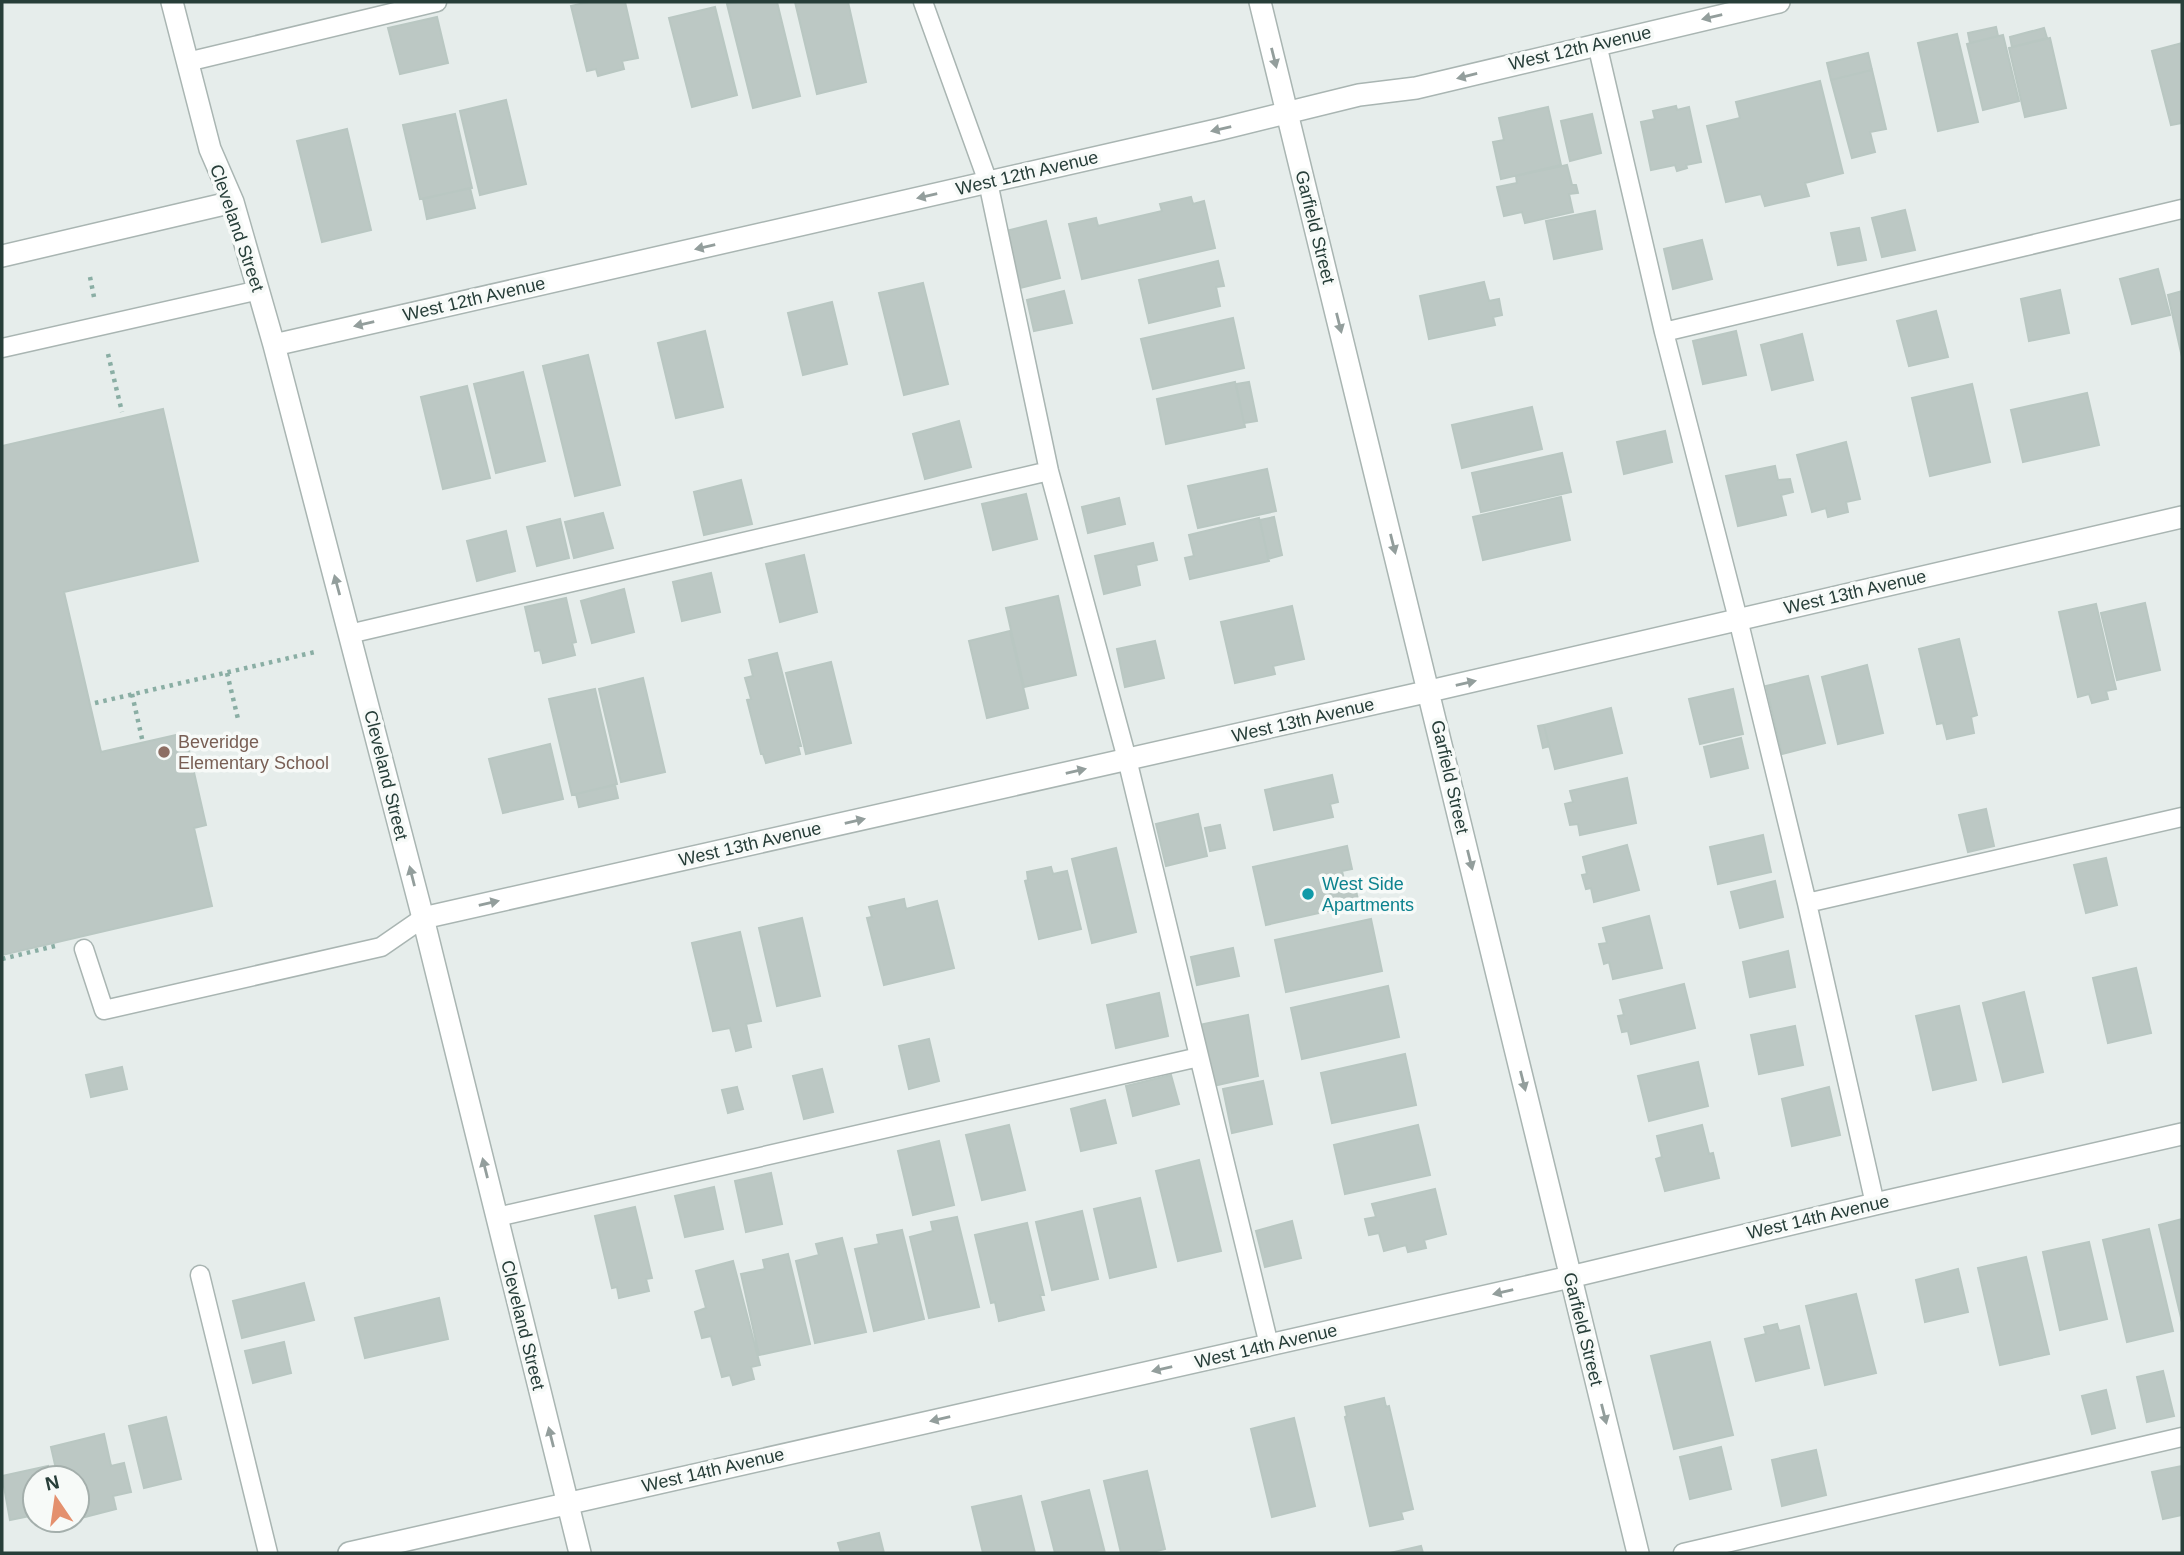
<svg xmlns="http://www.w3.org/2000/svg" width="2184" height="1555" viewBox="0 0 2184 1555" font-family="Arial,sans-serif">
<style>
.building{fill:#bcc8c4;stroke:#b9c7c2;stroke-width:2}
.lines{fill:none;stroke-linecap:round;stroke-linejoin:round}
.service-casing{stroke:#a9b5b2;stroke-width:21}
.minor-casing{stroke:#a9b5b2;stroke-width:24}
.path{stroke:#8aaea4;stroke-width:4.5;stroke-dasharray:3.5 5;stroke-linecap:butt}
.service{stroke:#fff;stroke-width:18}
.minor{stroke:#fff;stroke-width:21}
.oneway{fill:#939e9c}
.education-dot{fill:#8d6e63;stroke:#f7faf8;stroke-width:2.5}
.culture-dot{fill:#0f9aa8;stroke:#f7faf8;stroke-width:2.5}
.labels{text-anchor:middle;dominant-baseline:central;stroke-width:7;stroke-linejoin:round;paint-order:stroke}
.street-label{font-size:18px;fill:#273e39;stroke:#f7faf8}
.education-label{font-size:18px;fill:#785e54;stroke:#f7faf8;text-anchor:start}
.culture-label{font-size:18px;fill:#0d838f;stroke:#f7faf8;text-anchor:start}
</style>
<rect width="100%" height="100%" fill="#e6edeb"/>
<path class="building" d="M589,2h36l13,56 -16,3 2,8 -26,7 -2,-7 -9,2 -16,-65z
M737,2h40l23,94 -47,12 -26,-104z
M795,2h53l18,80 -49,12z
M715,7l22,88 -45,12 -23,-89z
M437,17l11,46 -48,11 -12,-46z
M1996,27l2,9 -28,7 -2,-10z
M2044,28l3,10 -35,9 -2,-10z
M1957,34l21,88 -40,9 -20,-88z
M2003,35l16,66 -36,9 -16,-66z
M2050,38l16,70 -41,9 -16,-69z
M2182,43v80l-11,2 -19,-74z
M1868,53l4,17 -41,10 -4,-17z
M1872,70l14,59 -16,3 5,20 -23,6 -21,-78z
M1820,81l23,92 -38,10 4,13 -44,10 -4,-12 -35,8 -19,-76 33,-8 -4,-16z
M506,100l20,84 -46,11 -20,-84z
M1676,106l1,4 12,-3 12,55 -15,3 1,3 -10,3 -2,-6 -24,5 -10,-48 14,-3 -2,-8z
M1548,107l13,58 -60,14 -8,-37 11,-2 -5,-22z
M455,114l17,74 -52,11 -17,-74z
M1592,114l9,39 -31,8 -9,-40z
M347,129l24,101 -49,12 -25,-101z
M1567,165l5,20h4l2,8 -9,1 4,18 -48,11 -3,-11 -18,4 -7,-29 20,-4 -1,-7z
M470,188l5,20 -48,11 -4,-20z
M1191,197l2,7 11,-3 11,47 -133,31 -13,-55 27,-6 2,8 64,-15 -2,-7z
M1905,210l10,40 -33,7 -10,-39z
M1595,211l7,38 -48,10 -8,-38z
M1046,221l14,57 -40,10 -14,-57z
M1859,228l7,32 -28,5 -7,-32z
M1702,240l10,39 -39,10 -9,-40z
M1218,261l6,25 -8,1 4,19 -71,17 -10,-43z
M2158,269l12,46 -38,9 -12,-45z
M1484,282l5,19 10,-2 3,16 -9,2 2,8 -66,14 -9,-43z
M923,283l25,101 -44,11 -25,-102z
M2060,290l9,43 -40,8 -8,-42z
M1064,291l8,32 -38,8 -7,-31z
M2182,291v66l-14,-62z
M832,302l15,62 -44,11 -15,-62z
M1936,311l12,46 -39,9 -12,-45z
M1233,318l11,50 -91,21 -12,-50z
M705,331l18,76 -47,11 -18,-75z
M1736,331l10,44 -43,9 -10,-43z
M1802,334l11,46 -41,10 -11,-45z
M588,355l32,130 -45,11 -32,-130z
M523,372l22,89 -49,12 -22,-89z
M1235,382l10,45 -79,17 -9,-45z
M1249,382l8,39 -13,2 -8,-39z
M1972,384l18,78 -60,14 -18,-78z
M467,386l23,92 -47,11 -22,-92z
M2087,393l12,52 -76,17 -12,-52z
M1532,407l10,42 -80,19 -10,-43z
M163,409l35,152 -134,31 37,160 84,-19 21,92 -12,3 18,78 -210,49v-509z
M959,421l12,46 -46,12 -12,-45z
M1665,431l7,31 -48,12 -7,-32z
M1846,442l14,57 -14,3 2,10 -20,5 -2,-9 -14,4 -15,-57z
M1562,453l9,39 -90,20 -9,-39z
M1775,466l3,14 12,-1 3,13 -12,3 5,20 -48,11 -12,-50z
M1267,469l9,42 -78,17 -10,-42z
M741,480l11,44 -48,11 -10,-43z
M1026,494l11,45 -44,11 -11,-46z
M1561,497l9,43 -87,20 -10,-43z
M1119,498l6,26 -37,9 -6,-26z
M603,513l10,35 -39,10 -9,-36z
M1274,517l8,38 -14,4 -8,-39z
M1259,518l10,43 -79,18 -5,-21 9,-2 -5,-21z
M560,519l9,39 -32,8 -10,-39z
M506,531l9,40 -38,10 -10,-40z
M1153,543l4,17 -21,5 4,20 -36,9 -9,-38z
M804,555l13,57 -37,10 -14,-58z
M711,573l9,39 -38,9 -9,-39z
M624,589l10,43 -42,11 -11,-42z
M1058,596l18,79 -52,12 -18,-79z
M566,598l10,44 -4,1 3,12 -32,8 -3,-13 -5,1 -10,-44z
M2145,603l15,67 -43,10 -16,-67z
M2096,604l20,85 -10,2 2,8 -16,4 -3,-9 -11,3 -19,-85z
M1292,606l12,53 -31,7 2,8 -40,9 -14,-61z
M1010,631l18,77 -41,10 -18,-77z
M1959,639l18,76 -6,2 3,16 -27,6 -4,-16 -6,1 -18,-75z
M1155,641l9,37 -39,9 -8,-38z
M777,653l24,93h-3l2,8 -34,9 -3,-9h-2l-14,-54 4,-1 -6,-21 8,-2 -4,-16z
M831,662l20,81 -45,11 -20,-81z
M1867,665l16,68 -45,11 -16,-67z
M1808,676l17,67 -43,11 -16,-68z
M643,678l22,94 -44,10 -22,-93z
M595,689l22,95 -45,11 -23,-96z
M1733,689l10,45 -43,10 -11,-45z
M1611,708l11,45 -67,16 -11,-44z
M1544,725l5,21 -6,2 -5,-22z
M1741,738l7,30 -37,9 -7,-30z
M550,744l13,55 -60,14 -14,-54z
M1332,775l6,27 -8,2 3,13 -59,13 -9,-40z
M1627,778l9,45 -56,12 -2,-11 -8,1 -5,-21 8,-2 -3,-11z
M615,785l3,13 -39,9 -3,-13z
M1986,809l8,37 -26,6 -9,-37z
M1198,814l9,42 -41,10 -10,-42z
M1220,825l5,23 -15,3 -5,-23z
M1763,835l8,37 -53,12 -8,-37z
M1627,845l12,45 -45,12 -3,-14 -5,1 -4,-14 5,-1 -4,-17z
M1347,846l5,23 -10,2 3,13 9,-2 5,22 -93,21 -13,-58z
M1116,848l20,84 -44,11 -20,-84z
M2106,858l11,47 -31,8 -12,-48z
M1051,867l2,7 14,-3 14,58 -42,10 -14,-58 3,-1 -1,-8z
M1775,881l8,36 -43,11 -9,-36z
M904,899l2,10 31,-8 17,67 -70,17 -17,-67 5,-1 -3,-10z
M1649,916l13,52 -49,11 -4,-17 -5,2 -5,-20 8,-1 -4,-15z
M802,918l18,78 -43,10 -18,-78z
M1371,919l11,52 -96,21 -11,-52z
M740,932l21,89 -15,3 5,23 -15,4 -6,-23 -17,3 -21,-88z
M1233,948l6,28 -42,9 -6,-28z
M1788,951l7,36 -45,10 -7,-35z
M2136,968l15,65 -43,10 -15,-65z
M1684,984l11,44 -64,16 -3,-13 -6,1 -4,-16 6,-1 -4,-15z
M1388,986l11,51 -97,22 -11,-51z
M2024,992l19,80 -40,10 -20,-79z
M1159,993l9,43 -52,12 -9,-43z
M1959,1006l17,74 -43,10 -17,-74z
M1248,1015l10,61 -45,10 -14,-61z
M1795,1026l8,39 -44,9 -8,-39z
M929,1039l10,42 -30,8 -10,-43z
M1405,1054l11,51 -84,18 -11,-50z
M1698,1062l10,44 -59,15 -11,-45z
M122,1067l5,22 -36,8 -5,-22z
M822,1069l11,43 -29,7 -11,-43z
M1171,1075l8,29 -46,12 -7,-30z
M1263,1081l9,43 -40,9 -9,-44z
M737,1087l6,22 -15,4 -6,-23z
M1829,1087l11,48 -48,11 -10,-47z
M1105,1100l11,43 -35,8 -10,-42z
M1009,1125l16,65 -43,10 -16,-65z
M1418,1125l12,50 -85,19 -11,-49z
M1702,1125l7,29 4,-1 6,25 -54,13 -9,-32 6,-2 -5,-21z
M939,1141l15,64 -41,10 -15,-64z
M1199,1160l22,91 -43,10 -22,-90z
M771,1173l11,51 -36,8 -11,-51z
M714,1187l9,42 -38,8 -10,-41z
M1435,1189l11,45 -22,6 2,8 -18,4 -2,-7 -22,6 -5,-18 -10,2 -4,-16 11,-2 -4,-13z
M1140,1198l16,69 -46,11 -16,-69z
M635,1207l17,71 -6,1 3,12 -30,7 -2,-11 -5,1 -17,-72z
M1082,1211l16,68 -46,11 -16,-68z
M957,1217l22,90 -50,11 -19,-81 23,-6 -2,-9z
M2182,1219v103l-23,-97z
M1292,1221l9,37 -36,9 -9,-36z
M1027,1223l17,72h-4l4,15 -45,11 -4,-19 -4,1 -16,-68z
M2149,1229l24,102 -46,11 -24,-102z
M902,1230l22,89 -50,12 -19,-82 24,-5 -2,-9z
M842,1238l24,94 -51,11 -19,-82 23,-6 -3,-11z
M2089,1242l18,77 -47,11 -17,-78z
M788,1254l22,90 -51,11 -18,-81 24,-5 -2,-9z
M2026,1257l23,97 -49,11 -22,-97z
M733,1261l27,104 -9,2 3,12 -21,6 -3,-10 -8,2 -11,-41 -9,2 -7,-26 11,-4 -10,-37z
M1958,1269l10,43 -43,10 -9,-42z
M304,1283l10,37 -72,18 -9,-37z
M1856,1294l20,79 -51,12 -19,-79z
M439,1298l9,41 -83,19 -10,-40z
M1777,1324l2,7 20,-5 10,42 -53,13 -11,-42 21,-5 -2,-7z
M284,1342l7,31 -38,10 -8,-32z
M1710,1342l23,93 -59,14 -23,-93z
M2163,1371l11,45 -27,6 -10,-45z
M2106,1390l9,38 -23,6 -10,-38z
M1384,1398l2,9 3,-1 24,103 -12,3 2,7 -33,7 -25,-109 2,-1 -2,-9z
M166,1417l15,62 -37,9 -15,-62z
M1294,1418l21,88 -43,11 -21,-88z
M104,1434l7,32 13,-3 7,29 -18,4 3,13 -31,8 -4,-15 -4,1v-25h-19l-7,-31z
M1721,1447l10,42 -41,10 -10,-42z
M1816,1450l10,45 -44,11 -10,-46z
M48,1466l2,12h-15v37l-25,5 -8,-44z
M2182,1466v49l-19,4 -11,-47z
M1147,1471l18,78 -17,4h-27l-17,-72z
M1089,1490l16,63h-50l-13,-51z
M1021,1496l14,57h-52l-11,-46z
M879,1533l5,20h-43l-3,-10z
M1421,1546l2,7h-33z"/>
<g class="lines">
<defs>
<path id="service" d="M923,2l65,180 61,289 78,288 142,586
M1597,44l67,288 74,287 69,284 68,301
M187,62l250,-60
M1664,332l518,-123
M2,348l257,-58
M349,634l700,-163
M1807,903l375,-86
M84,949l20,61 277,-63 42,-29
M497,1217l702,-160
M200,1275l68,278
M1683,1553l499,-116"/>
<path id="minor" d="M172,2l38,147 23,53 41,143 149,573 157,635
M1260,2l378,1551
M2,256l231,-54
M274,345l947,-216 138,-34 57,-7 363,-86
M423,918l1007,-227 752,-174
M349,1553l1221,-276 305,-73 307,-70"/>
</defs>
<use href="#service" class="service-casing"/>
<use href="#minor" class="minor-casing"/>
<path class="path" d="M90,277l4,20
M108,354l14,58
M227,673l11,46
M132,694l11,49
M95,703l220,-51
M2,959l53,-13"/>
<use href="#service" class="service"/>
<use href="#minor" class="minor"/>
</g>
<defs><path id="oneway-solid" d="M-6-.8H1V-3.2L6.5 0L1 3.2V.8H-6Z" transform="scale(1.75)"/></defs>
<g class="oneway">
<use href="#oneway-solid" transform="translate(1712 17) rotate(167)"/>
<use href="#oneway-solid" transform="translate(1274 58) rotate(76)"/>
<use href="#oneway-solid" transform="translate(1467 76) rotate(166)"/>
<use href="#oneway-solid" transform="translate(1221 129) rotate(167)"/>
<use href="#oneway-solid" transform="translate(927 196) rotate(167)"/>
<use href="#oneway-solid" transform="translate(705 247) rotate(167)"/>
<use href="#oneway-solid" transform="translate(1339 323) rotate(76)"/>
<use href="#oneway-solid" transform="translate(364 324) rotate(167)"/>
<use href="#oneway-solid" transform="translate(1393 544) rotate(76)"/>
<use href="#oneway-solid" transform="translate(337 585) rotate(-105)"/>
<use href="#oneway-solid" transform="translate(1466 683) rotate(-13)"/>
<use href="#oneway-solid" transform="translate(1076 771) rotate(-13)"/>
<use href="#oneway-solid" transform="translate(855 821) rotate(-13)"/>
<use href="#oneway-solid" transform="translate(1470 860) rotate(76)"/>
<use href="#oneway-solid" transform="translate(412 876) rotate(-104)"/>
<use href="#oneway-solid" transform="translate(489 903) rotate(-13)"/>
<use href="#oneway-solid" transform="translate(1523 1081) rotate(76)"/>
<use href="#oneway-solid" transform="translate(485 1168) rotate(-104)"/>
<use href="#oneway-solid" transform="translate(1503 1292) rotate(167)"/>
<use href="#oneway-solid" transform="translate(1162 1369) rotate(167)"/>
<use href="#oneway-solid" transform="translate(1604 1414) rotate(76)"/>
<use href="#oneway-solid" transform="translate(940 1419) rotate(167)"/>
<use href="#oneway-solid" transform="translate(551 1437) rotate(-104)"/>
</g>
<circle class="education-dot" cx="164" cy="752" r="7"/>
<circle class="culture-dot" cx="1308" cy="894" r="7"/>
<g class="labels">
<g class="street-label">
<text transform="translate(1580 48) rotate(-13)">West 12th Avenue</text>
<text transform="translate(1027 173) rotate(-13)">West 12th Avenue</text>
<text transform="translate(1315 227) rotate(76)">Garfield Street</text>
<text transform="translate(237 228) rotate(71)">Cleveland Street</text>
<text transform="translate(474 299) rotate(-13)">West 12th Avenue</text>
<text transform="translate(1855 592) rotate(-13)">West 13th Avenue</text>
<text transform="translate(1303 720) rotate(-13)">West 13th Avenue</text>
<text transform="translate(386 775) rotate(76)">Cleveland Street</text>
<text transform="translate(1450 777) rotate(77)">Garfield Street</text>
<text transform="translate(750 844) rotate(-13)">West 13th Avenue</text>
<text transform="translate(1818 1217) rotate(-13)">West 14th Avenue</text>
<text transform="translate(523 1325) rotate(76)">Cleveland Street</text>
<text transform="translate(1583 1329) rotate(76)">Garfield Street</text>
<text transform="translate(1266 1346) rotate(-13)">West 14th Avenue</text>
<text transform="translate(713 1470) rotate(-13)">West 14th Avenue</text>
</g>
<g class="education-label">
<text x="178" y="742">Beveridge<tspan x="178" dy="21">Elementary School</tspan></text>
</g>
<g class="culture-label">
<text x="1322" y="884">West Side<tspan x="1322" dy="21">Apartments</tspan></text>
</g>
</g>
<rect width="2184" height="1555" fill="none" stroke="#273e39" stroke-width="7"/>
<g transform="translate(56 1499) rotate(347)"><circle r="33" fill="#f7faf8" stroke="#a4afac" stroke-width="2"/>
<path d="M0-5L12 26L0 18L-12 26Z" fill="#e4906e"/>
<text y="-10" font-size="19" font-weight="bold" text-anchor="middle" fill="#273e39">N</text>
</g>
</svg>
